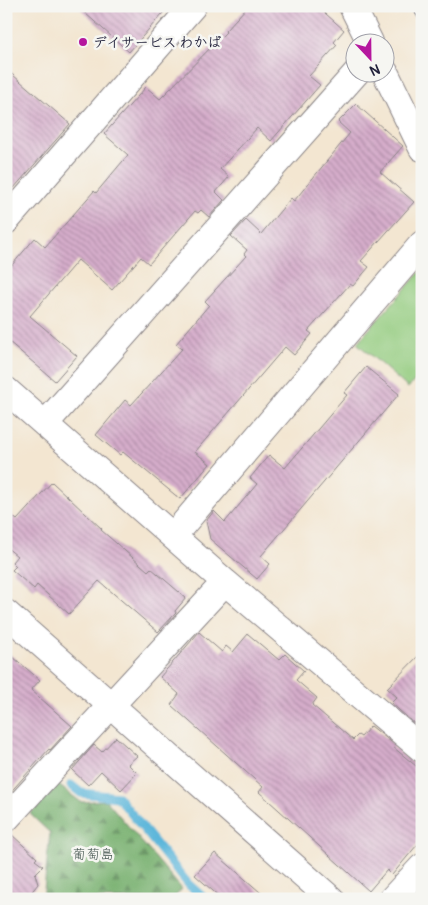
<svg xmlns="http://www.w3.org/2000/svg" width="428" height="905" viewBox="0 0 428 905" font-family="Pangolin,'Klee One',sans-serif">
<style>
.forest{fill:url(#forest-firs);stroke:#4c6954}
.park{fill:#94cc80;stroke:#5b775e}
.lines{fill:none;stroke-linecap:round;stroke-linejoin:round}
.stream{stroke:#5cb6da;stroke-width:9}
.building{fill:url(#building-back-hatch)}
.street-casing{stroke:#8a8486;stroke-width:28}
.street{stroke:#fff;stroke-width:26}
.rail-casing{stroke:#22223b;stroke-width:5.5}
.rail{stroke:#f6f6f2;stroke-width:4;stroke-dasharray:11;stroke-linecap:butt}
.poi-dot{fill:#b5179e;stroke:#f6f6f2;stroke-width:2}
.labels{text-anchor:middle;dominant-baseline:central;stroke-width:5;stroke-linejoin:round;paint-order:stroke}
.poi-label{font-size:14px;font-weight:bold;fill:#22223b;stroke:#f6f6f2;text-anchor:start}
.park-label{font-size:14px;fill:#445550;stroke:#f6f6f2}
</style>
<defs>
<pattern id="forest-firs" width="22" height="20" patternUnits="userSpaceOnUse" patternTransform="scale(1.25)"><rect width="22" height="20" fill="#77b06e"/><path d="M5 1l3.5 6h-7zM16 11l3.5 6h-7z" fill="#618f5c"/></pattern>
<pattern id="building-back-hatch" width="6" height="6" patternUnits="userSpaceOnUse" patternTransform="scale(1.25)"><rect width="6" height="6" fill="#d6adcb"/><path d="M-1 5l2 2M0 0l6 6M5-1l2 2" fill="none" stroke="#ad8ca6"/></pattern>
</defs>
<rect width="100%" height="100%" fill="#f6f6f2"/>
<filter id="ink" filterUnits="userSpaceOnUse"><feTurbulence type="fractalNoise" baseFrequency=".02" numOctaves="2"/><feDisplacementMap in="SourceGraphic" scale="10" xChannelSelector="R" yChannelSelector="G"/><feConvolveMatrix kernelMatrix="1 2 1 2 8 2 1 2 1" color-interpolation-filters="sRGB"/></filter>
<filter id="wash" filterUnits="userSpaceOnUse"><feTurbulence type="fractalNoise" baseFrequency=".0096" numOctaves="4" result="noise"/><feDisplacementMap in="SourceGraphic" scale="20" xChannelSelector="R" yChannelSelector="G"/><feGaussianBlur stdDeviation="1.12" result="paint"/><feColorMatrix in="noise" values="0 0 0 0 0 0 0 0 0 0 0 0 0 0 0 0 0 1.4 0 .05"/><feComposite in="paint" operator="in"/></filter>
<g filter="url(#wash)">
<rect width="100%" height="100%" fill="#f3e6d1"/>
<path class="forest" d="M57,784l24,18 25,-2 76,89 -9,10h-130l7,-66 -20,-19z"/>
<path class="park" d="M422,270v102l-14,16 -51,-45z"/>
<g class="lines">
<path class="stream" d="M71,785l10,8 37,4 71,88 16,14"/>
</g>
<g id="blocks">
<path class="building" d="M77,6h92l-40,46z
M248,6h69l27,24 -10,12 3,3 -28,31 11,9 -49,56 -14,-13 -37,41 9,8 -13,15 8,8 -15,17 -8,-7 -3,3 -3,-2 -46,53 -8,-7 -29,33 -34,-30 -48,56 47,40 -22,25 -47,-40 -2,2v-71l29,-34 10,9 49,-56 2,2 32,-38 -24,-21 42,-47 14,12 66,-67 -1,-1z
M6,69l64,55 -64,73z
M356,104l47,42 -23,26 34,30 -53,59 8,6 -16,19 -3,-2 -42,47 4,3 -18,21 -9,-8 -90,105 15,12 -30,35 -57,-47 -3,3 -24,-20 29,-35 6,5 51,-56 -6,-5 33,-39 -4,-4 41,-45 -2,-2 3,-4 -16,-14 15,-16 15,14 30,-36 3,3 56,-68 -12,-11z
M366,367l33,27 -138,162 9,8 -13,15 -47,-40 -4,-18 8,-10 11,11 32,-38 -7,-6 19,-23 16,13 62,-73 -3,-2z
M52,482l50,47 -1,1 47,41 3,-3 35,30 -11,13 1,2 -18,19 -59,-51 -30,33 -32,-29 -3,4 -22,-19 4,-4 -4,-4 5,-6 -11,-9v-36l11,9z
M199,632l23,20 4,-6 7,6 15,-18 31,26 6,-6 19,17 -8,9 21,18 -5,7 41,35 5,-5 3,2 10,-11 24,19 -2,2 29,24v68l-30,36 -5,-5 -18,21 -110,-99 4,-5 -92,-82 8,-11 -19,-17z
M6,651l34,29 -9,10 41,36 -22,24 -1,-1 -43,48z
M422,652v68l-2,-2 -5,6 -24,-21 6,-6 -10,-9z
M116,737l21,19 -9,8 9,9 -16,17 -20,-19 -13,14 -16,-15 22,-25 8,7z
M10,833l27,25 -2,2 8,6 -8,8 3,10 -12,15h-20v-65z
M215,853l53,46h-46l-27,-24z"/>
</g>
</g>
<g filter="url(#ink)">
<use href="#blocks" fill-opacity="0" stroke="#8a8486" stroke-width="1"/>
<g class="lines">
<defs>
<path id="street" d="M352,6l18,36
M385,72l37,76
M6,221l187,-215
M6,390l219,192 -219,237
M45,424l312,-352
M173,536l249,-292
M225,582l197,167
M6,613l325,286
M392,899l30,-32"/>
</defs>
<use href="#street" class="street-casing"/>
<use href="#street" class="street"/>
<defs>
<path id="rail" d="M414,6l8,14"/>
</defs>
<use href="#rail" class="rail-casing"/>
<use href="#rail" class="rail"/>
</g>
</g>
<circle class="poi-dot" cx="83" cy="42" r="5"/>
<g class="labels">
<g class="poi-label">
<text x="93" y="42">デイサービス わかば</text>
</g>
<g class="park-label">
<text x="93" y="854">葡萄島</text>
</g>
</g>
<rect width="428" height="905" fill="none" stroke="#f6f6f2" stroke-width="25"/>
<g transform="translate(370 58) rotate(158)"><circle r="24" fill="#f6f6f2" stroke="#a1a1a9"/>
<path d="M0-4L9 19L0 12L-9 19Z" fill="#b5179e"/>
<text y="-8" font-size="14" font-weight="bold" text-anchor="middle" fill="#22223b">N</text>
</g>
</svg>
